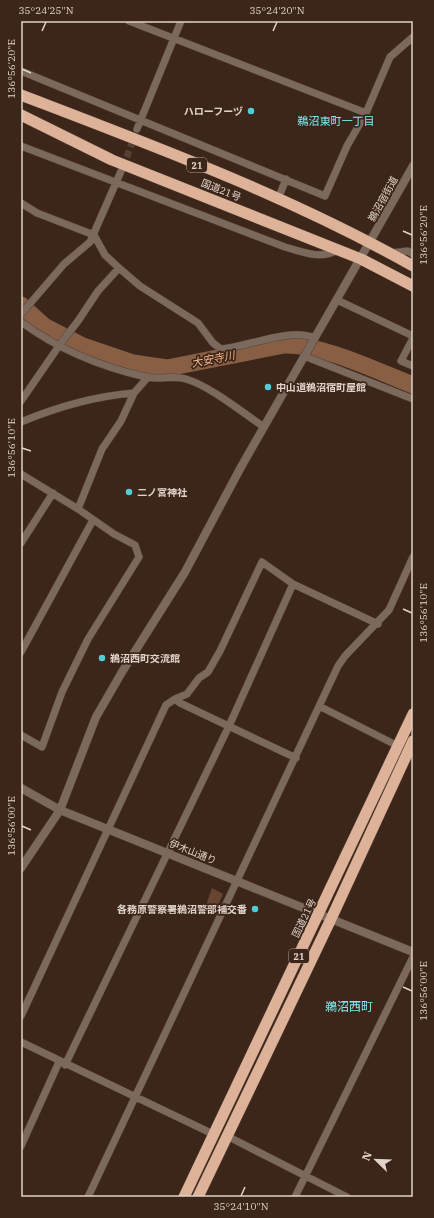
<svg xmlns="http://www.w3.org/2000/svg" width="434" height="1218" viewBox="0 0 434 1218" font-family="'IBM Plex Serif','Noto Sans JP',serif">
<style>
.green{fill:#664631}
.lines{fill:none;stroke-linecap:round;stroke-linejoin:round}
.river{stroke:#885f45;stroke-width:17}
.minor-tunnel{stroke:#544034;stroke-width:7;stroke-dasharray:7 3.5;stroke-linecap:butt}
.minor-casing{stroke:#564235;stroke-width:8}
.tertiary-casing{stroke:#564235;stroke-width:9}
.trunk-casing{stroke:#564235;stroke-width:12}
.minor{stroke:#7c695e;stroke-width:7}
.tertiary{stroke:#7c695e;stroke-width:8}
.trunk{stroke:#ddb298;stroke-width:11}
.ticks{fill:none;stroke:#e1d3ca;stroke-width:1.5}
.poi-dot{fill:#52ccd6;stroke:#3b2619;stroke-width:1.5}
.labels{text-anchor:middle;dominant-baseline:central;stroke-width:3.5;stroke-linejoin:round;paint-order:stroke}
.shield{fill:#3b2619;stroke:#af9f95;stroke-width:1}
.shield-label{font-size:9px;font-weight:bold;fill:#e1d3ca}
.poi-label{font-size:10px;font-weight:bold;fill:#e1d3ca;stroke:#3b2619;text-anchor:start}
.street-label{font-size:10px;fill:#e1d3ca;stroke:#3b2619}
.neighbourhood-label{font-size:11px;fill:#7ee9f3;stroke:#3b2619}
.water-label{font-size:11px;font-style:italic;fill:#f9b68c;stroke:#3b2619}
.quarter-label{font-size:12px;fill:#7ee9f3;stroke:#3b2619}
.neatline{fill:none;stroke:#e1d3ca;stroke-width:1.5}
.ticks-label{font-size:10px;text-anchor:middle;fill:#e1d3ca}
</style>
<rect width="100%" height="100%" fill="#3b2619"/>
<path class="green" d="M212,888l11,6 -8,18 -10,-4z"/>
<g class="lines">
<path class="river" d="M21,305l23,21 39,20 50,17 34,5 117,-23c38,-1 93,26 129,40"/>
<path class="minor-tunnel" d="M123,167l12,-32"/>
<defs>
<path id="minor" d="M129,21l237,92
M21,71l304,125 22,-50 19,-33 24,-56 23,-20
M137,129l44,-108
M21,146l264,101c18,5 35,13 53,3
M278,199l8,-20
M21,203l16,10 57,22 11,20 14,13 21,18 58,37 15,20 8,6c27,-2 69,-22 94,-11
M391,253l17,-2 5,3
M337,300l76,36
M21,314l43,-50 26,-22 32,-73
M21,322c37,27 80,45 125,55 13,3 27,-2 40,2 24,7 57,34 78,48
M413,338l-12,23 12,5
M304,356l109,43
M21,401l40,-58 17,-22 20,-30 21,-23
M21,422c36,-15 75,-26 113,-29
M21,474l57,35 36,25 21,11 4,12 -51,82 -26,53 -20,55 -21,-12
M78,509l24,-60 19,-28 13,-28 14,-16
M21,543l32,-50
M21,652l72,-132
M175,699l12,-5 12,-16 9,-6 12,-21 42,-89 31,22 85,40
M319,706l79,40
M21,1016l145,-311 9,-6 5,4 116,55
M21,1042l194,93
M65,1065l164,-339 64,-142
M227,1136l120,61
M21,1146l38,-84
M88,1197l250,-531 7,-10 44,-46 24,-53
M295,1197l118,-240"/>
<path id="tertiary" d="M21,788l39,22 353,142
M21,868l39,-58 36,-93 26,-45 63,-100 56,-105 172,-301"/>
<path id="trunk" d="M21,95c133,51 268,101 392,171
M21,115l91,45 249,99 52,27
M184,1197l229,-483
M198,1197l133,-278 82,-178"/>
</defs>
<use href="#minor" class="minor-casing"/>
<use href="#tertiary" class="tertiary-casing"/>
<use href="#trunk" class="trunk-casing"/>
<use href="#minor" class="minor"/>
<use href="#tertiary" class="tertiary"/>
<use href="#trunk" class="trunk"/>
</g>
<path class="ticks" d="M42,31l4,-9M273,31l4,-9M22,69l9,4M403,231l9,4M22,448l9,3M403,609l9,4M22,826l9,4M403,987l9,4M241,1196l4,-9"/>
<g class="poi-dot">
<circle cx="251" cy="111" r="4"/>
<circle cx="268" cy="387" r="4"/>
<circle cx="129" cy="492" r="4"/>
<circle cx="102" cy="658" r="4"/>
<circle cx="255" cy="909" r="4"/>
</g>
<g class="labels">
<g class="shield">
<rect x="187" y="158" width="20" height="14" rx="3"/>
<rect x="289" y="949" width="20" height="14" rx="3"/>
</g>
<g class="shield-label">
<text x="197" y="165">21</text>
<text x="299" y="956">21</text>
</g>
<g class="poi-label">
<text x="243" y="111" text-anchor="end">ハローフーヅ</text>
<text x="276" y="387">中山道鵜沼宿町屋館</text>
<text x="137" y="492">二ノ宮神社</text>
<text x="110" y="658">鵜沼西町交流館</text>
<text x="247" y="909" text-anchor="end">各務原警察署鵜沼警部補交番</text>
</g>
<g class="street-label">
<text transform="translate(221 190) rotate(22)">国道21号</text>
<text transform="translate(383 199) rotate(-61)">鵜沼宿街道</text>
<text transform="translate(193 852) rotate(22)">伊木山通り</text>
<text transform="translate(304 918) rotate(-64)">国道21号</text>
</g>
<g class="neighbourhood-label">
<text x="336" y="121">鵜沼東町一丁目</text>
</g>
<g class="water-label">
<text transform="translate(213 359) rotate(-11)">大安寺川</text>
</g>
<g class="quarter-label">
<text x="349" y="1006">鵜沼西町</text>
</g>
</g>
<rect width="434" height="1218" fill="none" stroke="#3b2619" stroke-width="44"/>
<g transform="translate(376 1160) rotate(293)" stroke="#3b2619" stroke-width="3" paint-order="stroke">
<path d="M0-3L7 15L0 10L-7 15Z" fill="#e1d3ca"/>
<text y="-6" font-size="11" font-weight="bold" text-anchor="middle" fill="#e1d3ca">N</text>
</g>
<rect x="22" y="22" width="390" height="1174" class="neatline"/>
<g class="ticks-label">
<text x="46" y="14">35°24'25"N</text>
<text x="277" y="14">35°24'20"N</text>
<text transform="translate(11 69) rotate(-90)" y="4">136°56'20"E</text>
<text transform="translate(423 235) rotate(-90)" y="4">136°56'20"E</text>
<text transform="translate(11 448) rotate(-90)" y="4">136°56'10"E</text>
<text transform="translate(423 613) rotate(-90)" y="4">136°56'10"E</text>
<text transform="translate(11 826) rotate(-90)" y="4">136°56'00"E</text>
<text transform="translate(423 991) rotate(-90)" y="4">136°56'00"E</text>
<text x="241" y="1210">35°24'10"N</text>
</g>
</svg>
